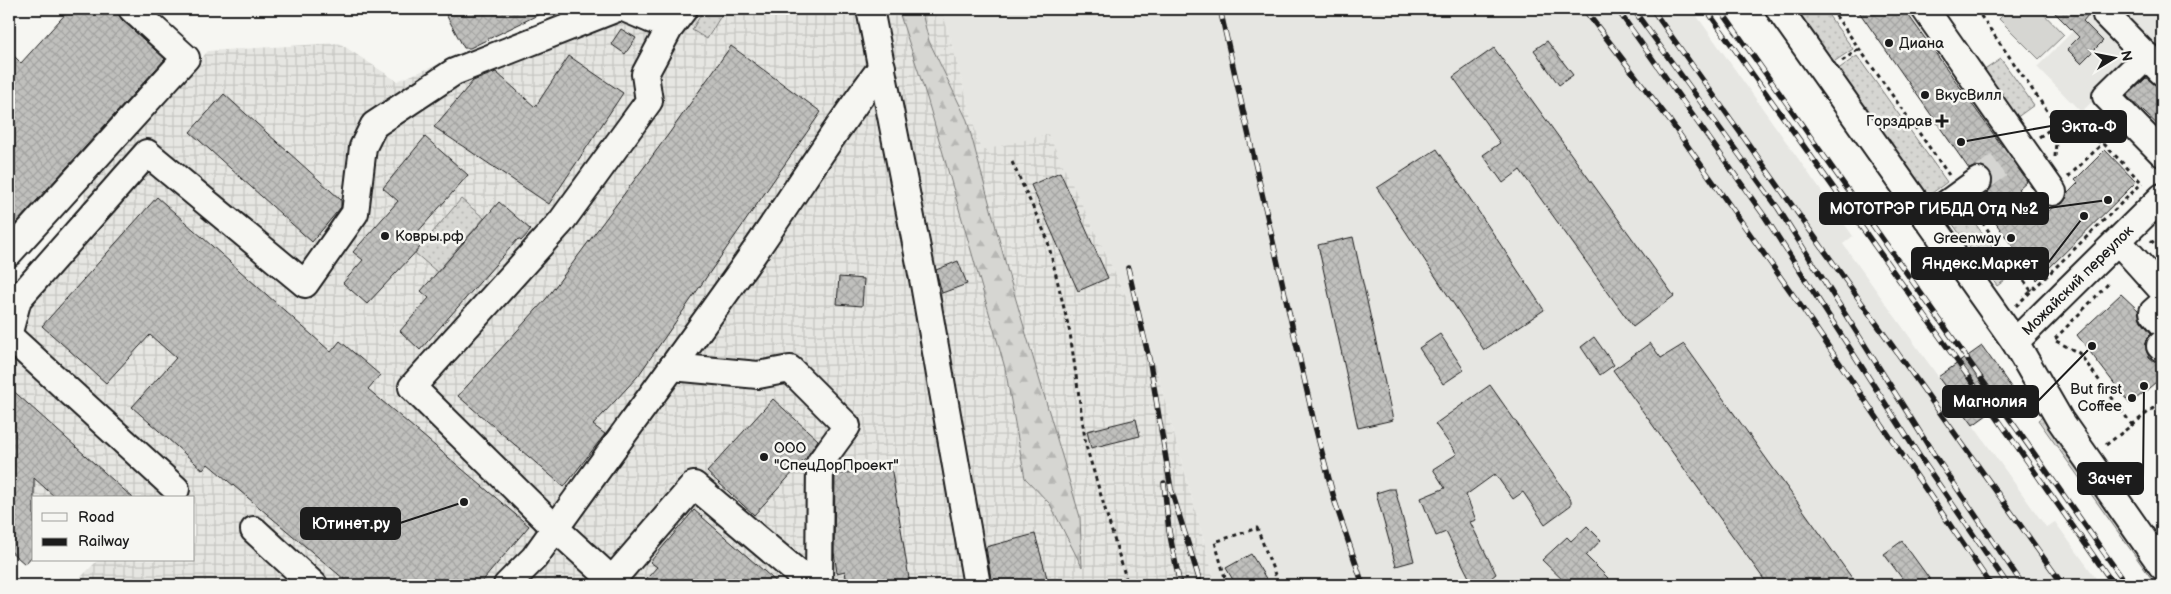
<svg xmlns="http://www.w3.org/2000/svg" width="2171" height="594" viewBox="0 0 2171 594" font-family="'Balsamiq Sans',sans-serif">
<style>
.built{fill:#e6e6e2}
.industrial{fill:url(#industrial-grid)}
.grass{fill:url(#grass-dots);stroke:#797977}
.forest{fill:url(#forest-firs);stroke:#797977}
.pitch{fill:#d6d6d2;stroke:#797977}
.building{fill:url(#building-cross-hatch);stroke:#1c1c1c}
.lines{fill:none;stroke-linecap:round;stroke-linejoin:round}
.minor-tunnel{stroke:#d5d5d2;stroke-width:26;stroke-dasharray:26 13;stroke-linecap:butt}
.minor-casing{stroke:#1c1c1c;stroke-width:30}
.path{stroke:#1c1c1c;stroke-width:3;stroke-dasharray:4 4;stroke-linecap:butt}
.minor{stroke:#f6f6f2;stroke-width:26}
.rail-casing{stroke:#1c1c1c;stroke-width:5.5}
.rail{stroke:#f6f6f2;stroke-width:4;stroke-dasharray:11;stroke-linecap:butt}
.poi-dot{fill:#1c1c1c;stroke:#f6f6f2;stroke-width:2}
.labels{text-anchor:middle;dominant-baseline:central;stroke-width:5;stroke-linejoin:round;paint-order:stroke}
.poi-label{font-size:15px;fill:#1c1c1c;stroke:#f6f6f2;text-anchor:start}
.street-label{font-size:15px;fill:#1c1c1c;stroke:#f6f6f2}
.leader{fill:none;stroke:#1c1c1c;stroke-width:2}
.callout-dot{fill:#1c1c1c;stroke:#f6f6f2;stroke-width:2}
.callout{fill:#1c1c1c;stroke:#1c1c1c;stroke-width:2}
.callout-label{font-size:16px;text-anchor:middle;font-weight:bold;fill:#fff}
</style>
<defs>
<pattern id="industrial-grid" width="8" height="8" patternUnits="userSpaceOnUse" patternTransform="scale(1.25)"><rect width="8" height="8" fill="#e6e6e2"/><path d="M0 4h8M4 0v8" fill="none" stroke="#c5c5c1"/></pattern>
<pattern id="grass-dots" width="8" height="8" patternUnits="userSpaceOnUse" patternTransform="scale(1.25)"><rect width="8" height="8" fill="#d6d6d2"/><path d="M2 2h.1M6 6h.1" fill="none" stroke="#b7b7b4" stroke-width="1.8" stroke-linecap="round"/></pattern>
<pattern id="forest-firs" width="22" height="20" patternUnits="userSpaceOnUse" patternTransform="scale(1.25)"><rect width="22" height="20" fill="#d6d6d2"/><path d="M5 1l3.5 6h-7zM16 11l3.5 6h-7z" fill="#b7b7b4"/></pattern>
<pattern id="building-cross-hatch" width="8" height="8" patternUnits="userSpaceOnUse" patternTransform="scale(1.25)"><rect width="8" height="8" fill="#c0c0bd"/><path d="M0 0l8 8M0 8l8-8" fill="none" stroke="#a4a4a2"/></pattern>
</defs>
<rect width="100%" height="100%" fill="#f6f6f2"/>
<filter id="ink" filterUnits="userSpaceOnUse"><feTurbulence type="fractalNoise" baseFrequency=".02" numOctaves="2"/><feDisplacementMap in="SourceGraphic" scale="10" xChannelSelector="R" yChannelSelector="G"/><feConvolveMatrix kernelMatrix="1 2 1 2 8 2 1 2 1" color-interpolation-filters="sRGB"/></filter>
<g filter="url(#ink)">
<path class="built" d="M942,9h750l161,227 -10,8 203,283 9,-5 46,63h-885l-67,-241 -101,-209 -67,17z
M2095,9h67v160l-68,-69 -13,12 -44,-45z"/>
<path class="industrial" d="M556,9h386l39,142 67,-17 101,210 67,241h-1143l25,-25h96v-62h-158l-27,-25v-181l76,-93 -1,-9 124,-139 131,-8 58,38 150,-60z"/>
<path class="grass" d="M704,9h8l10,5 -15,25 -15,-9z
M1789,9h35l29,40 -24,16z
M1857,56l90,126 -23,17 -90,-127z
M2001,59l33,46 -18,13 -33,-47z
M461,199l23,19 -47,54 -22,-19z
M1962,205l50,70 -15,11 -50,-70z
M2044,416l118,167v2h-6l-118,-165z"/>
<path class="forest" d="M898,9h23l8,32 38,79 42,156 71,241 2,50 -32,-63 -25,-26 -20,-110 -78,-270z"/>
<path class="pitch" d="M2009,9h30l25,26 -25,24 -40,-40z"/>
<path class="building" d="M70,9h24l7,6 6,-6h10l5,11 43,39 -156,172v-180l12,12z
M443,9h107l-80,39h-6z
M1857,9h47l123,172 -9,8 23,29 12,-11 9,-3 4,-5 2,-6 10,-10 -3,-3 30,-30 31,32 -99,98 -55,-76 7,-8 -2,-3 5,-6 1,-8 -3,-6 -6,-6 -8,-1 -7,3z
M2051,9h42l-10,12 20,20 -22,22 -14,-14 12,-12z
M621,29l15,9 -11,16 -14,-10z
M1547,41l26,34 -14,10 -25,-35z
M731,46l90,66 -183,264 -45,49 12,9 -41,53 -106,-91 88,-97 122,-164z
M1494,48l180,248 -41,31 -113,-157 -17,13 -20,-28 17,-12 -47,-66z
M569,56l54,37 -74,111 -115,-77 39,-46 23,-9 39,35z
M2146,78l12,8 4,1v42l-35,-33z
M224,94l117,106v7l-29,35 -122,-110z
M425,137l43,38 -53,60 9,8 -57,61 -24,-21 20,-23 -10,-8 45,-51 -15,-13z
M1437,149l107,161 -60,40 -107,-162z
M1060,172l48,106 -30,13 -47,-106z
M157,197l174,155 9,-11 40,34 -12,14 161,137 -50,59h-128l-143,-121 -5,6 -71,-63 44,-49 -26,-23 -44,48 -64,-57z
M499,202l32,28 -10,11 -3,-2 -98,111 -20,-19 29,-33 -8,-7z
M1353,237l40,183 -35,8 -40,-183z
M958,261l9,23 -25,9 -6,-23z
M839,277l25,2 -2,27 -25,-2z
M2121,294l17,16 3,11 10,12 -5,9v8l3,7 13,11v9l-32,27 -53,-69z
M1440,334l24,36 -21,14 -24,-36z
M1594,337l20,28 -14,10 -19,-28z
M1650,343l11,15 23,-14 173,241h-89l-155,-215z
M1982,346l34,48 -43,31 -35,-48z
M1490,385l81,115v5l-26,19 -22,-32 -10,7 -18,-25 -29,21 10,25 -6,2 26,52 -5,4 6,7h-24l-27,-53 -10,4 -15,-38 24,-10 -12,-19 24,-15 -22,-30z
M9,387l124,111h-77l-22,-20v76l-9,10 -16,-14z
M773,399l45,41 -11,17 -53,58 -47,-43z
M1136,419l4,17 -49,12 -4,-17z
M891,466l19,119h-63l-2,-14 -8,2 -3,-21 1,-77z
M1389,489h6l19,72 -18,5 -20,-73z
M694,510l86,75h-139l16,-18 -7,-5z
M1587,526l14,14 -15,16 29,29h-47l-26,-25 25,-23 4,4z
M1035,534l14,51h-57l-6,-38z
M1902,541l32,44h-27l-23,-31z
M1251,554l19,31h-34l-10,-17z"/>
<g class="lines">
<path class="minor-tunnel" d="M1978,181l34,-25"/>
<defs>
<g id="minor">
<path d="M626,9l26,11 26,-11"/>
<path d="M684,9l-15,20 -24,45 4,27 -88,121 -149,165 143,141 57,52 82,-95 104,88 8,12"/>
<path d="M870,9l54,275 53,301"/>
<path d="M1779,9l236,333 45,78 102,146"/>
<path d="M1925,9l128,183"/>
<path d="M2106,15l56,57"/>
<path d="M2147,56l-41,40 56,57"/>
<path d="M1927,218l51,-37"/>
<path d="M2118,241l44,49"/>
<path d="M9,253l177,-195 -54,-49"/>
<path d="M2162,304l-9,8 9,11"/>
<path d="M9,332l9,-33 129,-146 158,131 50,-71 8,-66 11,-22 80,-53 161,-63"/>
<path d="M9,336l167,153"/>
<path id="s1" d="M2015,342l147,-145"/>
<path d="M2162,344l-2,2 2,2"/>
<path d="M672,367l86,8 32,-6 57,57 -27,37 -1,122"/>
<path d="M254,530l60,55"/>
<path d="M507,585l27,-27c72,-101 146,-200 217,-301 44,-63 84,-129 131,-190"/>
</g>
</defs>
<use href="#minor" class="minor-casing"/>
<path class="path" d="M1831,9l118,166
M1976,9l81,116 46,18 39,40
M1842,61l17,-12
M2039,137l18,-12
M2055,157l2,-32
M1012,162l35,76 23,95 16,113 42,139
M2068,177l35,-34
M1973,209l59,83
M2151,240l11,12
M2016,306l126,-123
M2132,425l30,-24
M2106,445l26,-20 -53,-72 -25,-13 55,-57
M1227,585l-12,-43 42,-14 22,57"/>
<use href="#minor" class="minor"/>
<defs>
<path id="rail" d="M1220,9l94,413 21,80 28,83
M1584,9l86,112 128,181 193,283
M1617,9l148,208 155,240 88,128
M1633,9l145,199 155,245 90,132
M1652,9l411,576
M1706,9l266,373 142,203
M1720,9l407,576
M1128,268l22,95 21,126 30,96
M1164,483l5,48 11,54"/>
</defs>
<use href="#rail" class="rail-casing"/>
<use href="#rail" class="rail"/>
</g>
</g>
<g class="poi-dot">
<circle cx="1889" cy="43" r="5"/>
<circle cx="1925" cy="95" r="5"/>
<path d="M1939.5 113.5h5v5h5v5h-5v5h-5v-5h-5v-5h5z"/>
<circle cx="385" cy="236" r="5"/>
<circle cx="2011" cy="238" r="5"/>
<circle cx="2132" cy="398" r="5"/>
<circle cx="764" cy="457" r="5"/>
</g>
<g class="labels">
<g class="poi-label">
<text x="1899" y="43">Диана</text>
<text x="1935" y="95">ВкусВилл</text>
<text x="1932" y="121" text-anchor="end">Горздрав</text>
<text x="395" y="236">Ковры.рф</text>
<text x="2001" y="238" text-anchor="end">Greenway</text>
<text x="2122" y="389" text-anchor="end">But first<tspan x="2122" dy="17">Coffee</tspan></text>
<text x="774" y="448">ООО<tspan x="774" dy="17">"СпецДорПроект"</tspan></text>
</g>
<g class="street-label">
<text stroke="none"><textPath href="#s1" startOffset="88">Можайский переулок</textPath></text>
</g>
</g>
<path class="leader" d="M1961 142L2051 126M2108 200L2048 208M2084 216L2048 263M2092 346L2038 401M2144 386L2143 478M464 502L400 523"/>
<g class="callout-dot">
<circle cx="1961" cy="142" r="5"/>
<circle cx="2108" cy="200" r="5"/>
<circle cx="2084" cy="216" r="5"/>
<circle cx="2092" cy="346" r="5"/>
<circle cx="2144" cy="386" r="5"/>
<circle cx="464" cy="502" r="5"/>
</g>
<g class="callout">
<rect x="2051" y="111" width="75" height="31" rx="5"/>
<rect x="1820" y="193" width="228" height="31" rx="5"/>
<rect x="1912" y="248" width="136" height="31" rx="5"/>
<rect x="1943" y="386" width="95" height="31" rx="5"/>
<rect x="2078" y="463" width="65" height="31" rx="5"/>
<rect x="301" y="508" width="99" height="31" rx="5"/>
</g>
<g class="callout-label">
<text x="2089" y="132">Экта-Ф</text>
<text x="1934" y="214">МОТОТРЭР ГИБДД Отд №2</text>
<text x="1980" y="269">Яндекс.Маркет</text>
<text x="1990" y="407">Магнолия</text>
<text x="2110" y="484">Зачет</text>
<text x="351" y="529">Ютинет.ру</text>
</g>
<rect width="2171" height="594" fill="none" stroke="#f6f6f2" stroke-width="30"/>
<rect x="15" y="15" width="2141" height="564" fill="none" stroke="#1c1c1c" stroke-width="2" filter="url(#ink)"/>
<rect x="32" y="496" width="162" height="65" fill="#f6f6f2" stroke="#9f9f9c"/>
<rect x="42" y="513" width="25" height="8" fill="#f6f6f2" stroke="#9f9f9c"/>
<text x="78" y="522" font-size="15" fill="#1c1c1c">Road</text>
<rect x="42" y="538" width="25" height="8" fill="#1c1c1c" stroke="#9f9f9c"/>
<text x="78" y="546" font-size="15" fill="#1c1c1c">Railway</text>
<g transform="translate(2114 58) rotate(80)" stroke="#f6f6f2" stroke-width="4" paint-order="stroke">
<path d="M0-4L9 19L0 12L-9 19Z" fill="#1c1c1c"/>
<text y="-8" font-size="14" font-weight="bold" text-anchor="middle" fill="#1c1c1c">N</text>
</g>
</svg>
